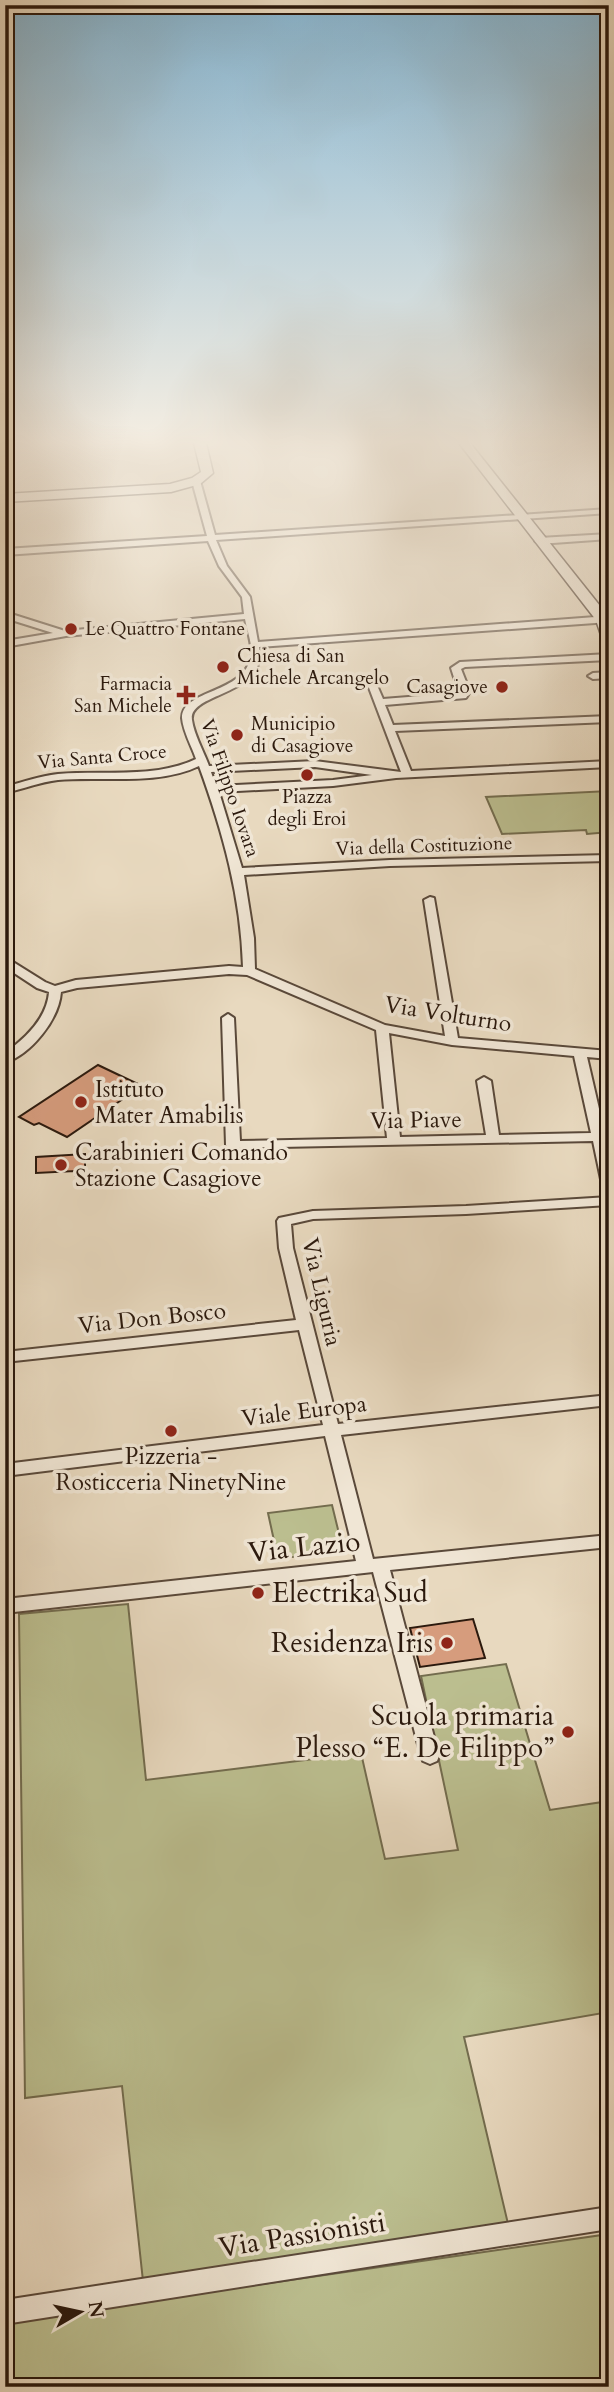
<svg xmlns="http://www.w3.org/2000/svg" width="614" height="2392" viewBox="0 0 614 2392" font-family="Cardo,serif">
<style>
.green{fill:#bbbe8f;stroke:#736c4e;stroke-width:2}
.building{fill:#d69c7d;stroke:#2b190d;stroke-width:2}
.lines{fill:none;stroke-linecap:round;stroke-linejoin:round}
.street-casing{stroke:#5a493a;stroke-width:4}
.secondary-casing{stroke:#2b190d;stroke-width:3}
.street{fill:#f0e6d5;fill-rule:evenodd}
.secondary{fill:#f0e6d5;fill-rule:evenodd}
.poi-dot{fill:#8f2418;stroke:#f0e6d5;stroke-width:2.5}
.labels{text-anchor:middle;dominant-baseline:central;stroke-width:7;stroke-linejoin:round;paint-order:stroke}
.far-poi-label{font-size:19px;fill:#2b190d;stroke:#f0e6d5;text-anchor:start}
.far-street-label{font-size:19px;fill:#2b190d;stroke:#f0e6d5}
.street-label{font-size:23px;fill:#2b190d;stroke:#f0e6d5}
.poi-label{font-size:23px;fill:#2b190d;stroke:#f0e6d5;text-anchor:start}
.near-street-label{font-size:28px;fill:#2b190d;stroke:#f0e6d5}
.near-poi-label{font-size:28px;fill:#2b190d;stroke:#f0e6d5;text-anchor:end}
</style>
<rect width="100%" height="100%" fill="#e8d9bf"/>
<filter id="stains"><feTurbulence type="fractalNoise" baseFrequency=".00286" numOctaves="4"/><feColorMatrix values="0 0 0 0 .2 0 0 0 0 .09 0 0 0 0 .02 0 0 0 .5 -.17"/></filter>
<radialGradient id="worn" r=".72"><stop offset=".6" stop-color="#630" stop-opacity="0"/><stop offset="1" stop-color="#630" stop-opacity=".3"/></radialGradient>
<path class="green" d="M609,791v41l-22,2 -1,-4 -84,4 -16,-37z
M332,1505l11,45 -65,9 -10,-46z
M128,1604l18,176 215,-27 24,106 73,-9 -37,-174 85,-12 44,146 59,-9v211l-145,25 45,191 -366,53 -21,-195 -97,12 -6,-484z
M609,2234v153h-604v-66z"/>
<path class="building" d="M98,1065l44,21 -75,51 -28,-14 -5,2 -15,-8z
M85,1154v21l-10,1v-5l-39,2v-16z
M473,1619l12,39 -65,9 -10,-39z"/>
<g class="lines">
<defs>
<path id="street" d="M196,479l4,2 15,54 394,-26v4l-393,27 11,26 23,31 8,45 351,-26v6l-350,25c9,49 -71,45 -67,73 2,15 12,32 17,46l106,-5 86,11 -33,-87 2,-2h6l7,16 76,-6 -8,-25 9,-6 149,-8v6l-144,7 -4,2 9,23 -4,6 -81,7 8,20 216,-9v6l-214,9 16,40 198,-10v6l-213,11 -63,8 -114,6 23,76 148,-8 219,-5v6l-219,5 -146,9 10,63 1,31 130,56 60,11 -21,-136 6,-3 4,1 24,140 151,13v8l-22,-2 22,95v36l-7,-4 -9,-43 -365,7 -2,-3 -4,-127 6,-4 6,4 6,123 147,-3 -11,-108 -129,-55 -18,-1 -152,14 -16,4c-2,28 -30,62 -56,71v-10c21,-15 42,-35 44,-61l-12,-4 -32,-21v-10l40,25 10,4 21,-6 153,-14 14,1c-2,-70 -20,-135 -44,-201 -42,20 -96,10 -141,14 -18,2 -35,9 -53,13v-6c17,-5 35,-11 53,-13 45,-4 96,5 138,-15 -4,-12 -13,-28 -14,-41 0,-29 63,-24 69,-62 2,-10 -4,-26 -6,-37l-179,17 -61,11v-6l48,-8 -48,-15v-6l60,19 179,-17 -2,-17 -23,-31 -11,-25 -203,14v-6l202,-13 -15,-55zM315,767l57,8 -39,5 -117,6 -5,-14zM389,1033l63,12 122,11 17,77 -92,2 -8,-54 -7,-4 -7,4 9,54 -86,2z
M609,534v5l-70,5 -4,-3 4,-3z
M609,672v6l-16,1 -5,-3 5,-3z
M609,1197v8l-143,9 -153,5 -22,5 2,24 45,176 271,-29v10l-268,30 32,124 236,-24v12l-219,23 49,186 -2,5 -7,3 -7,-3 -2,-5 -48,-184 -368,41v-14l351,-38 -31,-125 -320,40v-12l318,-39 -24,-95 -294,32v-10l291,-32 -17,-72 -2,-27 2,-3 34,-7 153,-5z
M609,2207v22l-604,95v-24z"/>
<path id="secondary" d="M194,443h12l7,30 -13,11 -29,8 -166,10v-8l165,-10 22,-6 9,-6z
M459,443h11l138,173 1,26 -7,-4 -6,-18z"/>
</defs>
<use href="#street" class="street-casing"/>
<use href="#secondary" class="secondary-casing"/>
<use href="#street" class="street"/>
<use href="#secondary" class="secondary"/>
</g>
<linearGradient id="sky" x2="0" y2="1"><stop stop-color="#87b6d2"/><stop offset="0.57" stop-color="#f5eee2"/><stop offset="1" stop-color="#f5eee2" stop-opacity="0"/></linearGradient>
<rect width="614" height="777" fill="url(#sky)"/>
<g class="poi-dot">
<circle cx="71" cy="629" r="7"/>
<circle cx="223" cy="667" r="7"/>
<circle cx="502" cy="687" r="7"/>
<path d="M182.5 684.5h7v7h7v7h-7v7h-7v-7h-7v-7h7z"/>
<circle cx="237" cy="735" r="7"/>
<circle cx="307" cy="775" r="7"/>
<circle cx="81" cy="1102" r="7"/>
<circle cx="61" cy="1165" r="7"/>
<circle cx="171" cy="1431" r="7"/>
<circle cx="258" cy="1593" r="7"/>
<circle cx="447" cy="1643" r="7"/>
<circle cx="568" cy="1732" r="7"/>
</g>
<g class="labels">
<g class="far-poi-label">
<text x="85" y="629">Le Quattro Fontane</text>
<text x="237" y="656">Chiesa di San<tspan x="237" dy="22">Michele Arcangelo</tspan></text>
<text x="172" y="684" text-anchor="end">Farmacia<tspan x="172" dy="22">San Michele</tspan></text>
<text x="488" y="687" text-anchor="end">Casagiove</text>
<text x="251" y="724">Municipio<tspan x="251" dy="22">di Casagiove</tspan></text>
<text x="307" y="797" text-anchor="middle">Piazza<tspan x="307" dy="22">degli Eroi</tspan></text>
</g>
<g class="far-street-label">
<text transform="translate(102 757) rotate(-5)">Via Santa Croce</text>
<text transform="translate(230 788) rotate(71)">Via Filippo Iovara</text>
<text transform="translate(424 846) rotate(-2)">Via della Costituzione</text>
</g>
<g class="street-label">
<text transform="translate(448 1014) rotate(9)">Via Volturno</text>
<text transform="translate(416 1120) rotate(-1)">Via Piave</text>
<text transform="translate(322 1292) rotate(77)">Via Liguria</text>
<text transform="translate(152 1318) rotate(-6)">Via Don Bosco</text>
<text transform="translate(304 1411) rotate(-7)">Viale Europa</text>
</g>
<g class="poi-label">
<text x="95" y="1089">Istituto<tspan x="95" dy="26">Mater Amabilis</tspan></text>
<text x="75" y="1152">Carabinieri Comando<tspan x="75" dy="26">Stazione Casagiove</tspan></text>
<text x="171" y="1456" text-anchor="middle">Pizzeria -<tspan x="171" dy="26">Rosticceria NinetyNine</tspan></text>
</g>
<g class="near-street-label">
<text transform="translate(304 1547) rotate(-6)">Via Lazio</text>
<text transform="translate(302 2235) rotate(-9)">Via Passionisti</text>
</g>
<g class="near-poi-label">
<text x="272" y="1593" text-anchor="start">Electrika Sud</text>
<text x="433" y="1643">Residenza Iris</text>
<text x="554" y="1716">Scuola primaria<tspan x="554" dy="32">Plesso “E. De Filippo”</tspan></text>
</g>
</g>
<rect width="614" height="2392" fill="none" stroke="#e8d9bf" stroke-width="28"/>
<rect x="7" y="7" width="600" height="2378" fill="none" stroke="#2b190d" stroke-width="3.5"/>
<rect x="14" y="14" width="586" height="2364" fill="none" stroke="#2b190d" stroke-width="2"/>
<g transform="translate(80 2312) rotate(81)" stroke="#f0e6d5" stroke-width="5" paint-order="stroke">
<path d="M0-5L12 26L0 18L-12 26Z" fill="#2b190d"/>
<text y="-10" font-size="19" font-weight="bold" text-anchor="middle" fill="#2b190d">N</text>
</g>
<rect width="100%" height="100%" filter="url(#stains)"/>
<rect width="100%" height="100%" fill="url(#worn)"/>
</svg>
